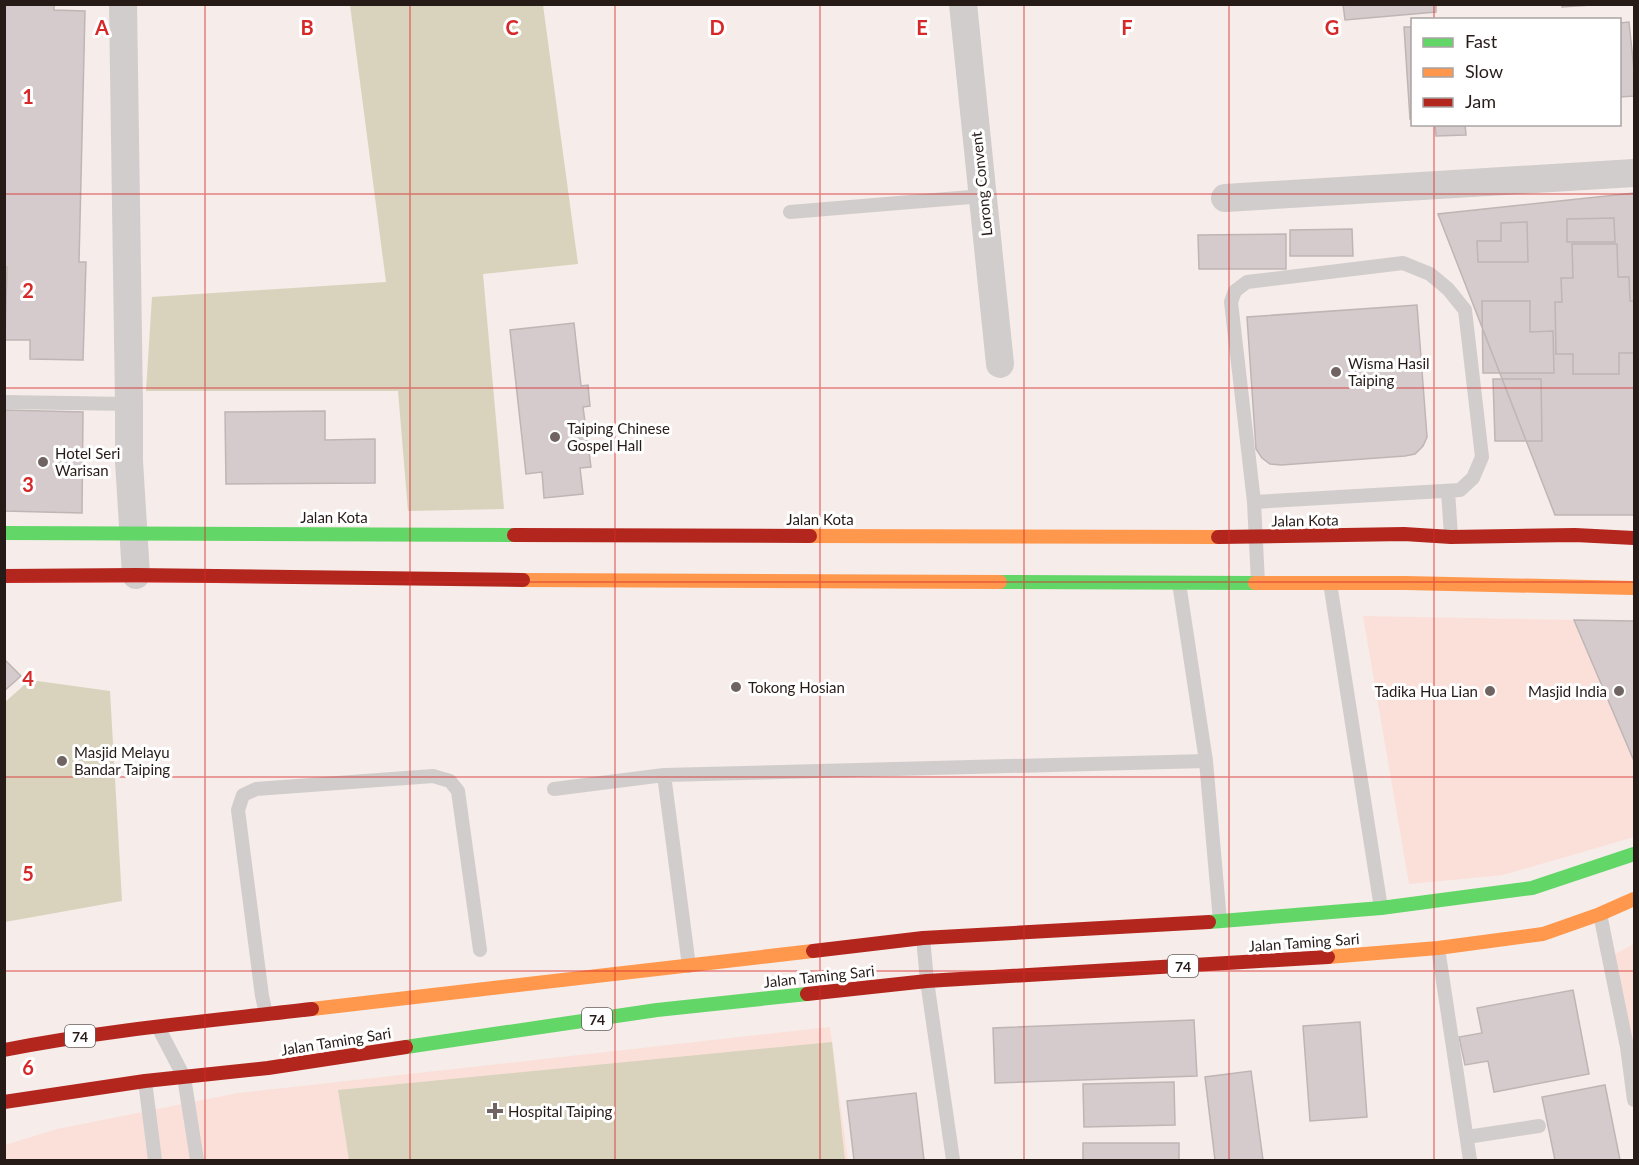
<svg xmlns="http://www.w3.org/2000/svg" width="1639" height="1165" viewBox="0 0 1639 1165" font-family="Lato,sans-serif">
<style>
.built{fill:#fbe0d9}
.green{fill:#d9d3bd}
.building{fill:#d6cbcc;stroke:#bfb5b5;stroke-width:1.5}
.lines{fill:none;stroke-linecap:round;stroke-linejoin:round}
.lane{stroke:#d1cdcc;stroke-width:14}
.street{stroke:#d1cdcc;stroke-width:28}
.fast{stroke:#63d668;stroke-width:14}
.slow{stroke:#ff974d;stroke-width:14}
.jam{stroke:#b3261e;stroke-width:14}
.grid{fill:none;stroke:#d62828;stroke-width:1.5;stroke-opacity:0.55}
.poi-dot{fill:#6f6461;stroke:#fff;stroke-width:2}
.labels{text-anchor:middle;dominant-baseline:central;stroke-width:6;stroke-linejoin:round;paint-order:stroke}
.shield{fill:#fff;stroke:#685f5d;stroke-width:1.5}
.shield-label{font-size:14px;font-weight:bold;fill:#271b18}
.street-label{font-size:15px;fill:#271b18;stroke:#fff}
.poi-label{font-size:15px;fill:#271b18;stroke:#fff;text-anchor:start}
.grid-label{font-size:20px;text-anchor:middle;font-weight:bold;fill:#d62828;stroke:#fff;stroke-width:6;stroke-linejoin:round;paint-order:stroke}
</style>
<rect width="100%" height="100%" fill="#f6ece9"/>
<path class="built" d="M1363,616l211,4 60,141v76l-131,38 -94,9z
M1634,944v146l-25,-133z
M830,1027l18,133h-843v-15l52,-16 181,-36z"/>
<path class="green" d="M350,5h193l35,259 -95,10 21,235 -96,2 -10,-120h-252l6,-94 234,-15z
M30,680l80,11 12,210 -117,21v-220z
M832,1042l13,118h-496l-11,-70z"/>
<path class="building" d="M4,4h50v6l31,1 -6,251h7l-3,98 -53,-1v-19h-25l2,-73h-3z
M1343,4h93v8l-91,8z
M1562,4h45l-45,3z
M1629,22l5,48v26l-14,1v-74z
M1404,27h8v92h-2z
M1435,124h30l1,11 -30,1z
M1634,193v322h-79l-117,-301z
M1614,218l1,24h-48v-23z
M1527,222l1,40h-50l-1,-21h24v-18z
M1352,229l1,27h-63v-26z
M1286,234v35h-87l-1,-34z
M1572,244h45l1,33h11l1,24h4v52h-15v21h-46v-20h-17l-1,-52h7l-1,-24h12z
M1482,301h48v31l23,-1 1,42h-71z
M1417,305l10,132 -4,9 -8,8 -10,2 -124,9 -11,-1 -8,-6 -6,-9 -9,-132z
M574,323l7,63 7,-1 2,21 -7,1 8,60 -11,1 3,26 -39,4 -2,-26 -16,2 -16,-144z
M1493,379h48l1,62h-47z
M4,410l79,2 -1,101 -78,-2z
M325,411v29l50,-1v44l-149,1 -1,-72z
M1574,620l60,1v140z
M4,659l17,17 -17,15z
M1573,990l16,84 -95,18 -6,-31 -23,4 -6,-28 23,-4 -5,-25z
M1194,1020l3,56 -202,7 -2,-55z
M1360,1022l7,95 -57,4 -7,-95z
M1251,1071l12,89h-48l-10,-83z
M1174,1082l1,43 -91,2 -1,-43z
M1605,1085l15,75h-65l-13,-63z
M916,1093l8,67h-70l-7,-59z
M1083,1143h96v17h-96z"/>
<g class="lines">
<path class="lane" d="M790,212l193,-16
M4,402l125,2
M1448,491l3,45
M1254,502l206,-12 13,-12 9,-21 -17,-147 -17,-21 -18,-15 -27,-11 -156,19 -12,9 -4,11 23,200 4,81
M1179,583l27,178 14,160
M1330,583l51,325
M664,775l25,191
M554,789l110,-14 542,-14
M1600,914l27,133 7,53
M923,938l4,43 26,179
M1438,948l32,212
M266,1014l-4,-18 -24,-186 5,-15 13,-6 177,-13 17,5 8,10 22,159
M158,1027l26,50 13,83
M145,1081l10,79
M1467,1137l72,-11"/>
<path class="street" d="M123,4l6,400v57l7,114
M963,4l37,360
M1225,198l409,-25"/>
<path class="fast" d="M4,533l510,2
M1000,582l255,1
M1209,922l172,-14 151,-20 102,-34
M406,1047l251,-37 150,-16"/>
<path class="slow" d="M810,536l408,1
M523,580l477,2
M1255,583h151l228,5
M1328,957l110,-9 105,-14 57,-20 34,-15
M312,1009l501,-58"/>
<path class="jam" d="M514,535l296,1
M1218,537l186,-3 47,3 124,-2 59,3
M4,576l132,-1 387,5
M813,951l110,-13 286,-16
M807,994l120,-13 401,-24
M4,1050c102,-20 205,-29 308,-41
M4,1102l141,-21 123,-13 138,-21"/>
</g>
<path class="grid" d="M205,4v1156M410,4v1156M615,4v1156M820,4v1156M1024,4v1156M1229,4v1156M1434,4v16M1434,124v1036M4,194h1630M4,388h1630M4,582h1630M4,777h1630M4,971h1630"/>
<g class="poi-dot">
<circle cx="1336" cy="372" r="6"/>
<circle cx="555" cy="437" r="6"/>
<circle cx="43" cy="462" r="6"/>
<circle cx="736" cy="687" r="6"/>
<circle cx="1490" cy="691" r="6"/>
<circle cx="1619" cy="691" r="6"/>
<circle cx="62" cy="761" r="6"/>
<path d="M492 1102h6v6h6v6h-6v6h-6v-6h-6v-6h6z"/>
</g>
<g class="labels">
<g class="shield">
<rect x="1168" y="955" width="30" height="22" rx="4.5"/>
<rect x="582" y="1008" width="30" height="22" rx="4.5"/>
<rect x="65" y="1025" width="30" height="22" rx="4.5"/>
</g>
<g class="shield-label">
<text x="1183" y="966">74</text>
<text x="597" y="1019">74</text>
<text x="80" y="1036">74</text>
</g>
<g class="street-label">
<text transform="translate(981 184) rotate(-96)">Lorong Convent</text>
<text x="334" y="517">Jalan Kota</text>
<text x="820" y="519">Jalan Kota</text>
<text transform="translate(1305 520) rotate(-1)">Jalan Kota</text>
<text transform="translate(1304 942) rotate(-4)">Jalan Taming Sari</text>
<text transform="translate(819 976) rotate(-6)">Jalan Taming Sari</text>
<text transform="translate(336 1041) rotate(-9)">Jalan Taming Sari</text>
</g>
<g class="poi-label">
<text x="1348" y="363">Wisma Hasil<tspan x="1348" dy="17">Taiping</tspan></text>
<text x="567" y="428">Taiping Chinese<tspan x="567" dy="17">Gospel Hall</tspan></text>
<text x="55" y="453">Hotel Seri<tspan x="55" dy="17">Warisan</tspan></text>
<text x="748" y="687">Tokong Hosian</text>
<text x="1478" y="691" text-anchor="end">Tadika Hua Lian</text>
<text x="1607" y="691" text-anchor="end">Masjid India</text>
<text x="74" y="752">Masjid Melayu<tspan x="74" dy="17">Bandar Taiping</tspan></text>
<text x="508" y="1111">Hospital Taiping</text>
</g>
</g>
<g class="grid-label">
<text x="102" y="35">A</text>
<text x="307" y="35">B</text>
<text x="512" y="35">C</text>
<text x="717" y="35">D</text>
<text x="922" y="35">E</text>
<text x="1127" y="35">F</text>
<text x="1332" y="35">G</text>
<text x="28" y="104">1</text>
<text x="28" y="298">2</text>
<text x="28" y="492">3</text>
<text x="28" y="686">4</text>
<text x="28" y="881">5</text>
<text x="28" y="1075">6</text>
</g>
<rect width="1639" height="1165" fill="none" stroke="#271b18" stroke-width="12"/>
<rect x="1411" y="18" width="210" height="108" fill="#ffffff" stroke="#a9a4a3" stroke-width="1.5"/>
<rect x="1423" y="38" width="30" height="9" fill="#63d668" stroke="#a9a4a3" stroke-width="1.5"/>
<text x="1465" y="48" font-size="18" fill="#271b18">Fast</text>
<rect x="1423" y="68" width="30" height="9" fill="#ff974d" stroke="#a9a4a3" stroke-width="1.5"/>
<text x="1465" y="78" font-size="18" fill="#271b18">Slow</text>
<rect x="1423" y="98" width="30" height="9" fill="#b3261e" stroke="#a9a4a3" stroke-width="1.5"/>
<text x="1465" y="108" font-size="18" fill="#271b18">Jam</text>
</svg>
